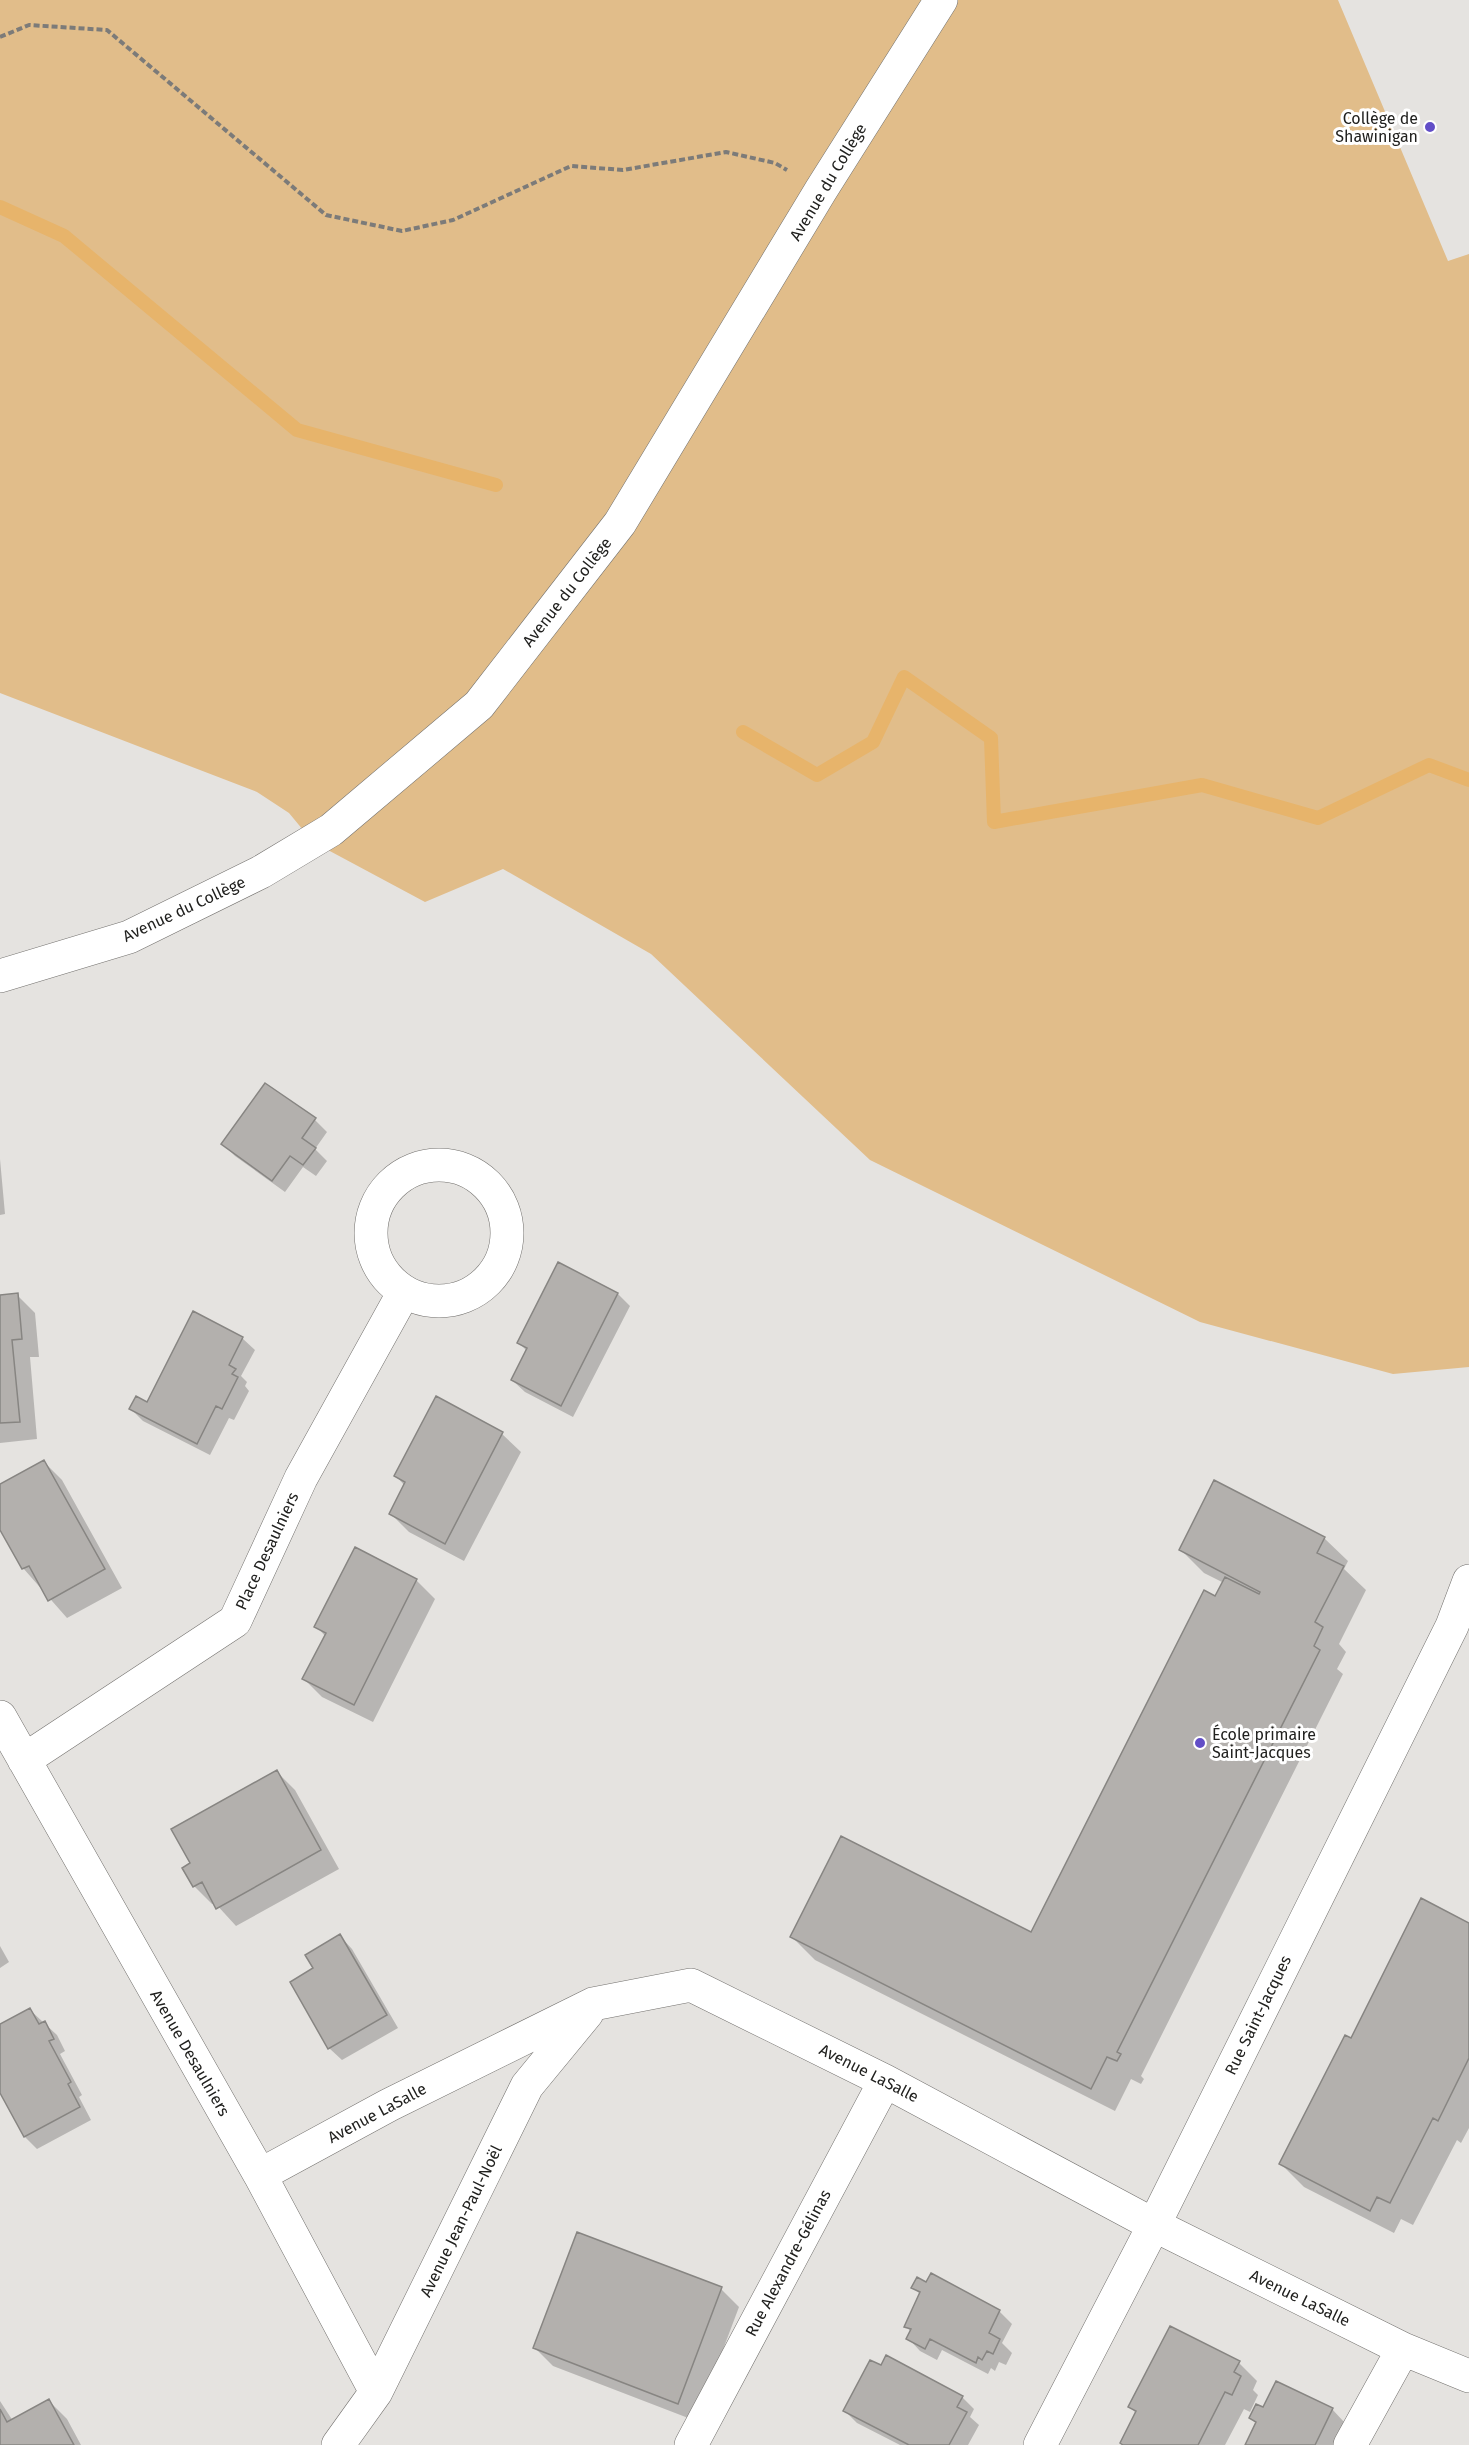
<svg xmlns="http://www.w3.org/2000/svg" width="1469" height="2445" viewBox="0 0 1469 2445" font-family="'Fira Sans',sans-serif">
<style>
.green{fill:#e1bd8a}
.shadow{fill:#0003}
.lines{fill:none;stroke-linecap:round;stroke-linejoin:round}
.stream{stroke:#e7b46b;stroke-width:14}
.building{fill:#b3b0ad;stroke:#878582;stroke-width:1.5}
.minor-casing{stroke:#73716e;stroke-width:34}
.path{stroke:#7c7b79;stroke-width:4;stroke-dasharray:6 3;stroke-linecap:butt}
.minor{stroke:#fff;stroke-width:33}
.poi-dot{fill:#624ec7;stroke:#fff;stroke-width:2}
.labels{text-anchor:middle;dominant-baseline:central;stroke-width:6;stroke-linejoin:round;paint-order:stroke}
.poi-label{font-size:16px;fill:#21211f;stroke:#fff;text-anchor:end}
.street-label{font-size:16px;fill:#21211f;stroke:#fff}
</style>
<rect width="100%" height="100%" fill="#e5e3e0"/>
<path class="green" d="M0,0h1338l110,261 21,-7v1113l-76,7 -193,-52 -330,-162 -219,-206 -148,-85 -78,33 -112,-60 -24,-29 -32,-21 -257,-99z"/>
<path class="shadow" d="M315,1120l12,12 -12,17 12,12 -11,15 -13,-9 -18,25 -50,-36 -12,-12z
M0,1159l5,55 -5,1z
M618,1294l12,12 -57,111 -48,-25 -13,-12 15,-29 -8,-8z
M17,1295l18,18 4,44h-9l7,82 -37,4v-146z
M194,1313l48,25 13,12 -14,26 6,6 -2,4 4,5 -15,29 -5,-2 -19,37 -67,-34 -12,-12 16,-5z
M436,1398l66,36 19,18 -57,109 -55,-29 -18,-18 14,-28 -9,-10z
M44,1462l18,18 60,108 -55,30 -44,-50 -23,-41v-41z
M1324,1538l24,23 -4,8 22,21 -27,54 7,8 -9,17 6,5 -202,402 3,3 -3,5 -10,-5 -16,32 -300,-151 -23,-23 240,-3 192,-351 -20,-10 -23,-23z
M416,1580l19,19 -62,123 -51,-25 -18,-18 22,-42 -10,-11z
M277,1772l18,18 44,79 -103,57 -21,-23 -3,1 -18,-18 -2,-22z
M1469,1925v203l-8,15 -4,-3 -44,85 -12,-6 -7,14 -90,-46 -23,-23 71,-124z
M340,1936l12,13 46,79 -56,32 -13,-12 -14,-79z
M0,1946l9,16 -9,6z
M30,2010l27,25 8,16 -5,3 22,41 -3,2 12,23 -54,29 -12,-12 -25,-47v-64z
M931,2275l68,36 13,13 -10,19 10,10 -6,12 -7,-3 -4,9 -4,-3 -3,6 -46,-24 -5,10 -17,-9 -12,-13 3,-6 -5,-6 15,-31 -8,-8 14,-3z
M721,2289l18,18 -43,114 -143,-55 -19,-19z
M1239,2363l18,18 -4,9 5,5 -8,17 -6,-3 -19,36h-101l12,-32 -6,-6z
M881,2367l81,30 12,12 -4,8 9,8 -11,20h-68l-43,-22 -12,-12z
M0,2401l13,20 36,-20 18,18 14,26h-81z
M1264,2409h68l12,13 -11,23h-86l10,-21 -6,-6z"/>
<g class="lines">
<path class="stream" d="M0,207l64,29 233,194 199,55
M743,732l74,43 56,-33 31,-65 87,61 3,84 208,-37 116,33 111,-53 40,15"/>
</g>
<path class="building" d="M265,1083l51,35 -14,20 14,10 -13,17 -13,-9 -18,25 -51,-37z
M558,1262l60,31 -57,113 -50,-26 16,-32 -10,-5z
M18,1293l4,46 -10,1 8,82 -20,1v-128z
M193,1311l50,26 -14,28 7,4 -4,5 6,3 -16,32 -6,-3 -19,38 -68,-35 7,-13 11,6z
M436,1396l67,36 -58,112 -56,-30 16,-32 -11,-6z
M44,1460l61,109 -57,32 -19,-35 -7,3 -22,-39v-46z
M1214,1480l111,57 -8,16 27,13 -29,56 8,5 -9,19 6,4 -203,402 4,2 -4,7 -10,-4 -16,32 -301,-152 51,-101 190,96 173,-342 11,6 10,-19 34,17 1,-2 -81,-42z
M355,1547l62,32 -63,126 -52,-26 24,-46 -12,-6z
M277,1770l44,80 -105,59 -14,-27 -9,5 -11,-19 8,-5 -19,-34z
M1421,1898l48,25v135l-31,63 -5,-3 -43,85 -13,-6 -7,14 -91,-47 66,-129 6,3z
M340,1934l47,81 -59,34 -38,-67 23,-14 -8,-13z
M30,2008l9,16 6,-3 9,18 -5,2 22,41 -3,2 12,23 -56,30 -24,-44v-69z
M577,2232l145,55 -44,117 -145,-56z
M931,2273l69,37 -11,23 11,6 -7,15 -6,-3 -5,9 -4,-3 -2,6 -46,-24 -5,10 -19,-10 5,-10 -7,-2 16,-35 -9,-4 6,-11 9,5z
M1170,2326l70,35 -6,11 7,4 -9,19 -7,-3 -27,53h-75l-3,-2 16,-32 -8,-4z
M886,2355l77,41 -6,11 10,5 -18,33h-40l-66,-34 27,-51 11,5z
M1276,2381l57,27 -18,37h-70l11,-23 -7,-4 7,-14 7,3z
M49,2399l25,46h-74v-36l7,13z"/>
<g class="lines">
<defs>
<path id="minor" d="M0,976l129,-39 132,-65 70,-42 148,-125 141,-182 201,-333 120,-190
M371 1233a68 68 0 1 1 136 0a68 68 0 1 1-136 0Z
M0,1717l260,458 116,217
M24,1760l211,-139 66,-143 103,-186
M260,2175l129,-70 204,-101 98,-19 194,96 269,144 249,124 66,27
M338,2445l38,-53 151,-306 60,-73
M691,2445l194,-364
M1040,2445l114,-220 298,-599 17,-45
M1350,2445l53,-96"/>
</defs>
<use href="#minor" class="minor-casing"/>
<path class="path" d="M0,37l29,-12 78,5 219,185 76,16 51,-11 118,-54 52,4 103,-18 49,11 12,7"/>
<use href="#minor" class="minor"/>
</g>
<g class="poi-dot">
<circle cx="1430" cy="127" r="6"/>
<circle cx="1200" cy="1743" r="6"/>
</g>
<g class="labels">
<g class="poi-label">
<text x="1418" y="118">Collège de<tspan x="1418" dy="18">Shawinigan</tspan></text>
<text x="1212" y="1734" text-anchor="start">École primaire<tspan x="1212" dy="18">Saint-Jacques</tspan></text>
</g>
<g class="street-label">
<text transform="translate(828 182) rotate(-59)">Avenue du Collège</text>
<text transform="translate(567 592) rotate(-52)">Avenue du Collège</text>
<text transform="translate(184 909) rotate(-25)">Avenue du Collège</text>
<text transform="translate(267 1551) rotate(-65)">Place Desaulniers</text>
<text transform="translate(1258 2015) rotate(-64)">Rue Saint-Jacques</text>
<text transform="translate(190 2053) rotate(60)">Avenue Desaulniers</text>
<text transform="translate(869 2073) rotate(27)">Avenue LaSalle</text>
<text transform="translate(377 2113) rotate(-28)">Avenue LaSalle</text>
<text transform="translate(461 2221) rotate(-64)">Avenue Jean-Paul-Noël</text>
<text transform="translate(788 2263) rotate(-62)">Rue Alexandre-Gélinas</text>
<text transform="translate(1300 2298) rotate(26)">Avenue LaSalle</text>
</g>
</g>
</svg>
